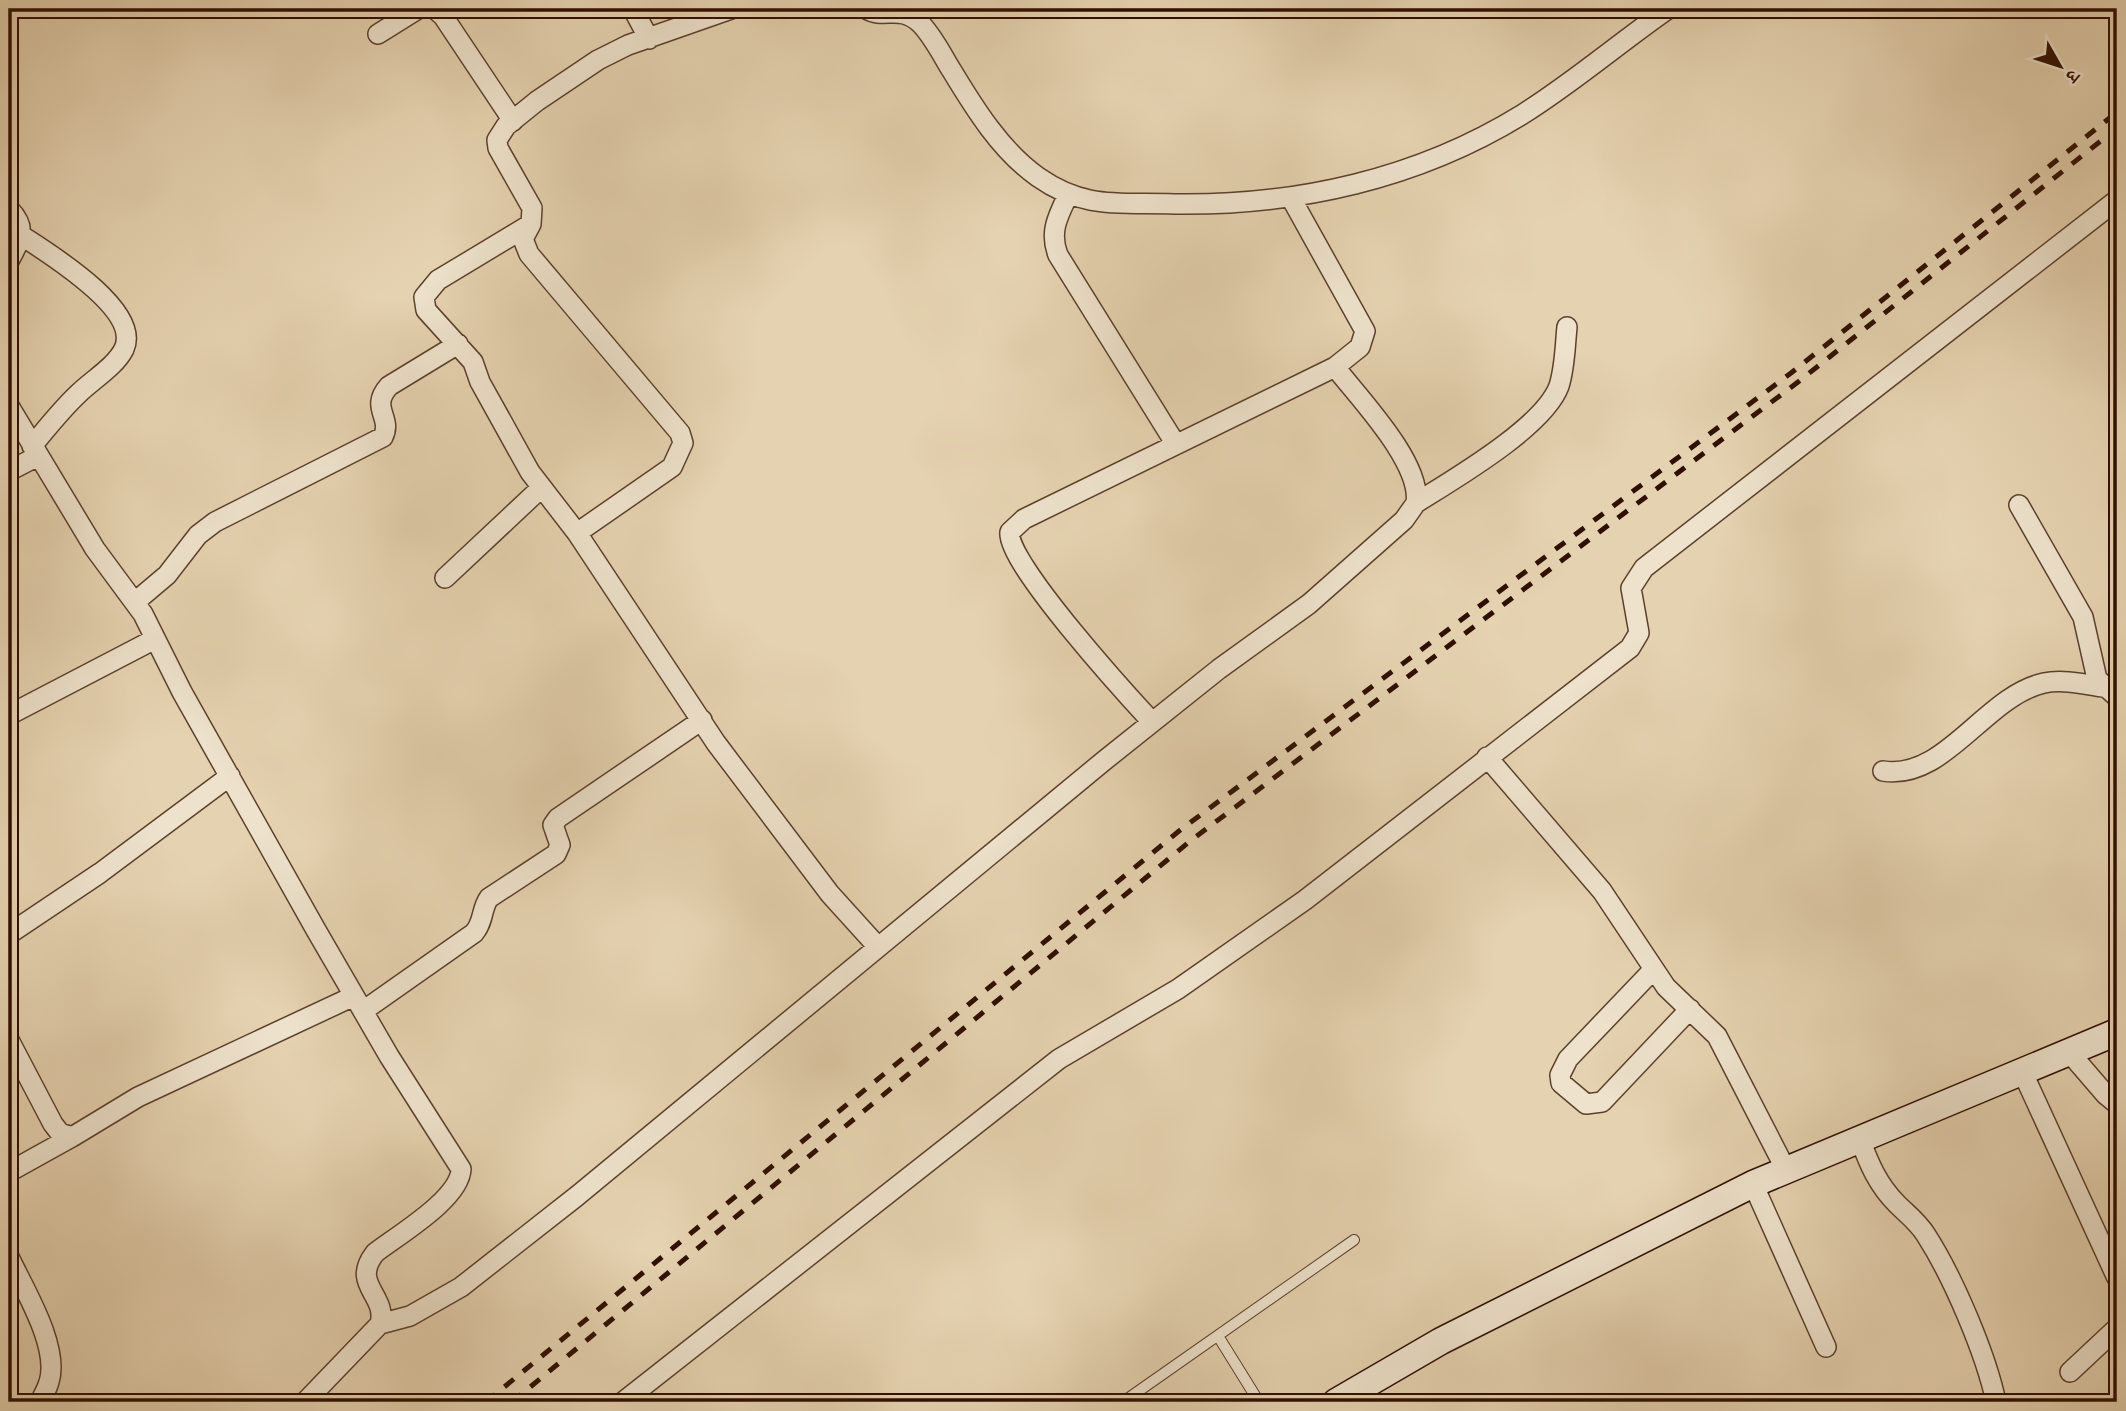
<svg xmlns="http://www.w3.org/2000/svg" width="2126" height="1411" viewBox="0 0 2126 1411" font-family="Vollkorn,'Noto Serif Devanagari',serif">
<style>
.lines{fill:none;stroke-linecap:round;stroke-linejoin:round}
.lane-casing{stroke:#5c402d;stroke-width:12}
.street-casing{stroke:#5c402d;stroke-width:22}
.secondary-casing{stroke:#2f0f01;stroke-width:29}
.lane{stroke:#eee2cc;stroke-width:10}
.street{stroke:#eee2cc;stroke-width:19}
.secondary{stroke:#eee2cc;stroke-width:26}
.rail{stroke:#2f0f01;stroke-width:5;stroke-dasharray:12 12;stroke-linecap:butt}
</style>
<rect width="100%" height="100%" fill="#e5d2b0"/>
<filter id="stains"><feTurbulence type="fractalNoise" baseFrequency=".00286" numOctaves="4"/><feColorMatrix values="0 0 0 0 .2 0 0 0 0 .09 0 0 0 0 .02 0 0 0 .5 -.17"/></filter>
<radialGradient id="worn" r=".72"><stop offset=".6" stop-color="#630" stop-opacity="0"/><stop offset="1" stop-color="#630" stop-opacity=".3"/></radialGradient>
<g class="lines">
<defs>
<path id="lane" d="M1218,1336l41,66
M1123,1402l231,-162"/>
<path id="street" d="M435,9l8,7 70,105
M633,9l16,30
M866,9c19,11 33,-5 54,14 13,13 22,32 32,48 23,38 49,80 86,106 47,33 82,25 136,27 122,2 244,-25 349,-90 51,-32 96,-71 145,-105
M378,34l40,-25
M1068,195c-10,21 -19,37 -10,60l117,188
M9,209c19,19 11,31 0,52
M531,224l-93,56 -14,17 2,13 47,52 7,20 50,90 47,61 139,210 114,151 48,53
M22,236c26,17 120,74 102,113 -9,18 -32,31 -46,45 -17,16 -31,34 -46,52
M9,406l86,143 48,65 39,78 134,238 73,126 72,113c-1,30 -63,66 -86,84 -25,32 13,42 5,71l-75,78
M9,471l29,-15
M1416,503c38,-24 128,-76 143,-117 6,-19 6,-40 8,-59
M2019,505l64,112 14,62 20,18
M577,533l95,-66 11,-24 -3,-10 -151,-179 -6,-15 8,-15 1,-16 -34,-60 -1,-8 9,-14 31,-25 61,-41 30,-15 103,-36
M445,578l96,-90
M135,602l32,-27 31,-40 17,-13 168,-85c10,-20 -14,-29 6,-51l69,-42
M9,715l146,-76
M1152,722c-25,-27 -147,-161 -142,-190l14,-13 311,-152 25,-20 5,-16 -74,-133
M1487,757l115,134 64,96 51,49 69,134
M1883,771c62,10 102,-75 161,-88 18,-4 40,1 59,4
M9,934l91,-61 130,-97
M1653,970l-85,89 -8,16 1,8 25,21 16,-2 88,-93
M363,1011l111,-78c10,-11 7,-24 15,-35l67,-44 4,-9 -7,-20 5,-7 144,-98
M9,1040l44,84 7,9 12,4 66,-40 216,-101
M2069,1052l37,43 11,9
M2022,1071l95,207
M1860,1139c9,25 18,46 37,65 10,10 21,18 29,31 27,42 60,119 70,167
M9,1172l63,-35
M1753,1184l73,163
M9,1257c15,32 51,90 40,125 -2,7 -6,14 -9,20
M380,1324l30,-8 51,-29 116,-91 528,-436 114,-91 90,-65 95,-84 12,-17c6,-40 -57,-105 -81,-136
M2070,1372l47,-44
M623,1402l436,-343 119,-70 127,-89 325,-252 9,-15 -8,-45 13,-20 473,-368"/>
<path id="secondary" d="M1336,1402l105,-61 312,-157 364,-152"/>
</defs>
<use href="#lane" class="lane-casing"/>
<use href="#street" class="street-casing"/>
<use href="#secondary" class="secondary-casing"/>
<use href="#lane" class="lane"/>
<use href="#street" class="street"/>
<use href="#secondary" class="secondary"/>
<path class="rail" d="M486,1402l693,-571 612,-458 326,-261
M512,1402l677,-560 609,-460 319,-254"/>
</g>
<rect width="2126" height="1411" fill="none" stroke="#e5d2b0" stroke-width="35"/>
<rect x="10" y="10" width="2105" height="1390" fill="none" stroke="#2f0f01" stroke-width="3.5"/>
<rect x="18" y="18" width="2091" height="1376" fill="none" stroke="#2f0f01" stroke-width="2"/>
<g transform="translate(2060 66) rotate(129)" stroke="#eee2cc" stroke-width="5" paint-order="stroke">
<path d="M0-5L12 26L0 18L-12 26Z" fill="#2f0f01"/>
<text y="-10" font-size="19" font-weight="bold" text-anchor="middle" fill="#2f0f01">उ</text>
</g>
<rect width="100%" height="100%" filter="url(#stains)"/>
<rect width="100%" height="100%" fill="url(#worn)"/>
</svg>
